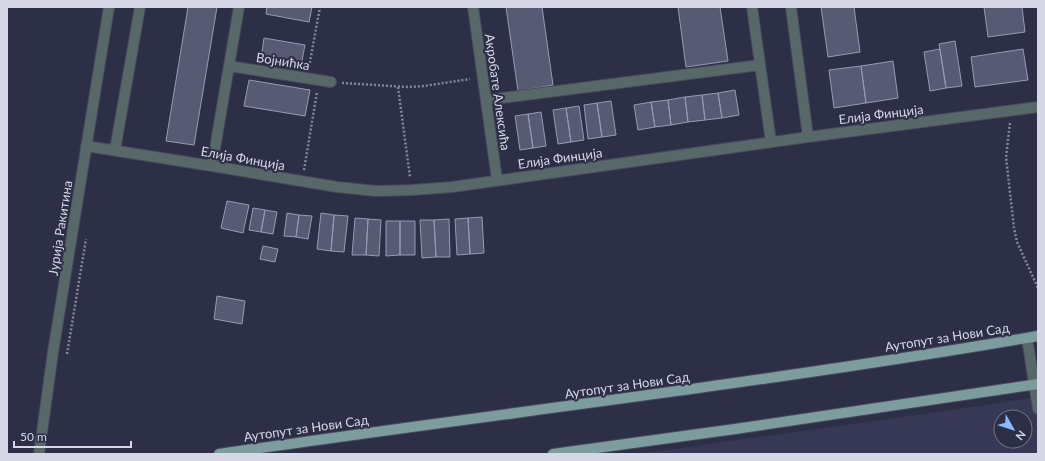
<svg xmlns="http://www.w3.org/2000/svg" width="1045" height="461" viewBox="0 0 1045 461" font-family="Lato,sans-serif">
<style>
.built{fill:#363855;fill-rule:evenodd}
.building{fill:#585a74;stroke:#979ab6}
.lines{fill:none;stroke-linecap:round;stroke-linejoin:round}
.minor-casing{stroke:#484a60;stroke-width:12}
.major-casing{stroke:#484a60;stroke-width:12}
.path{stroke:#858799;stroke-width:2.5;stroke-dasharray:2 2;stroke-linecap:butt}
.minor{stroke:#586868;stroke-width:10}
.major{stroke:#7d9c9d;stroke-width:10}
.labels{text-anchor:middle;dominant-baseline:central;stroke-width:4;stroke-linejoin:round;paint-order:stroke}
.street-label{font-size:13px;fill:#d6d8e7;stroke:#2d2f46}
</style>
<rect width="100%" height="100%" fill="#2d2f46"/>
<path class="built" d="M1038,397v57h-399l340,-48zM1001,417h24v24h-24z"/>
<path class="building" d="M188,7h29l-23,138 -28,-4z
M267,7h45l-3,15 -43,-8z
M506,7h36l11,78 -35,6z
M678,7h42l8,54 -42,6z
M821,7h33l6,45 -32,5z
M984,7h38l3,25 -37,5z
M264,38l41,7 -4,21 -40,-7z
M955,41l7,45 -16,2 -7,-44z
M940,49l6,39 -16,3 -6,-39z
M1023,49l5,31 -53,7 -4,-30z
M893,61l5,37 -32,5 -5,-37z
M861,66l5,37 -32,5 -5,-38z
M249,80l61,10 -5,26 -61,-10z
M735,90l4,25 -17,3 -4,-25z
M718,93l4,25 -17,2 -3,-25z
M702,95l3,25 -17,2 -3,-25z
M685,97l3,25 -17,3 -3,-25z
M668,100l3,25 -16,2 -4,-25z
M611,101l5,34 -14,2 -5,-34z
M651,102l4,25 -17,3 -4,-25z
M597,103l5,34 -14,2 -4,-34z
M579,106l5,34 -13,2 -5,-34z
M566,108l5,34 -13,2 -5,-34z
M541,112l5,34 -13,2 -5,-34z
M528,114l5,34 -13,2 -5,-34z
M227,201l22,4 -6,28 -22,-5z
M253,208l12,2 -4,22 -12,-2z
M265,210l12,2 -4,22 -12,-2z
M287,213l12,2 -3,22 -12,-1z
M321,213l13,2 -3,36 -14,-2z
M299,215l13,1 -4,23 -12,-2z
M334,215l14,1 -4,36 -13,-1z
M482,217l2,36 -14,1 -2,-36z
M355,218l13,1 -2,36h-14z
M468,218l2,36 -13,1 -2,-36z
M368,219l13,1 -2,36 -13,-1z
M449,219l1,38h-14l-2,-37z
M420,220h14l2,37 -14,1z
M386,221h14v34l-14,1z
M400,221h15v34h-15z
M263,246l15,3 -3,13 -15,-3z
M217,296l28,5 -3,23 -28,-5z"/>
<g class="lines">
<defs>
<path id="minor" d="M473,7l24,173
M752,7l19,135
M791,7l17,130
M229,66l102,16
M486,100l274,-35
M86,146l126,20 125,21 39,4 36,-1 40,-3 356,-50 230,-30
M115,150l25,-143
M212,166l27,-159
M1027,338l11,71
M39,454l14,-102 56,-345"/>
<path id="major" d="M219,454c273,-40 547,-71 819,-118
M553,454l182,-25 303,-45"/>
</defs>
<use href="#minor" class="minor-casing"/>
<use href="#major" class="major-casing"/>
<path class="path" d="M309,67l11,-60
M342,83l66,4 16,-1 46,-7
M398,87l12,90
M1010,123l-4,34 8,71 3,14 21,46
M304,170l13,-78
M67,354l19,-115"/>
<use href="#minor" class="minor"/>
<use href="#major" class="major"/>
</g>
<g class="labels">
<g class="street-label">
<text transform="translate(283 61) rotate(9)">Војнићка</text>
<text transform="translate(498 92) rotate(82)">Акробате Алексића</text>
<text transform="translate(881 114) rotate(-7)">Елија Финција</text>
<text transform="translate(243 158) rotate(10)">Елија Финција</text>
<text transform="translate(560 158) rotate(-8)">Елија Финција</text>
<text transform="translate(60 228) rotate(-81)">Јурија Ракитина</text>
<text transform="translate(947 337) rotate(-9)">Аутопут за Нови Сад</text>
<text transform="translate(627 385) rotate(-8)">Аутопут за Нови Сад</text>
<text transform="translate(306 428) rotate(-8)">Аутопут за Нови Сад</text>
</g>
</g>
<rect width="1045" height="461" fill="none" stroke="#d6d8e7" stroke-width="16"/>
<g transform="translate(1013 429) rotate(129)"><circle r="19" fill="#2d2f46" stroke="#717386"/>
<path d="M0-3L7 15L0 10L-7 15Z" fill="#8bbafc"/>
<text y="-6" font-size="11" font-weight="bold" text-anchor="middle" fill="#d6d8e7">N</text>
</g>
<path d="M14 441v6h117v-6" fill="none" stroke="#d6d8e7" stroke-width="2"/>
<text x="20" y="441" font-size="12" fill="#d6d8e7" stroke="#2d2f46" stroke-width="3" paint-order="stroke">50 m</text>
</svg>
